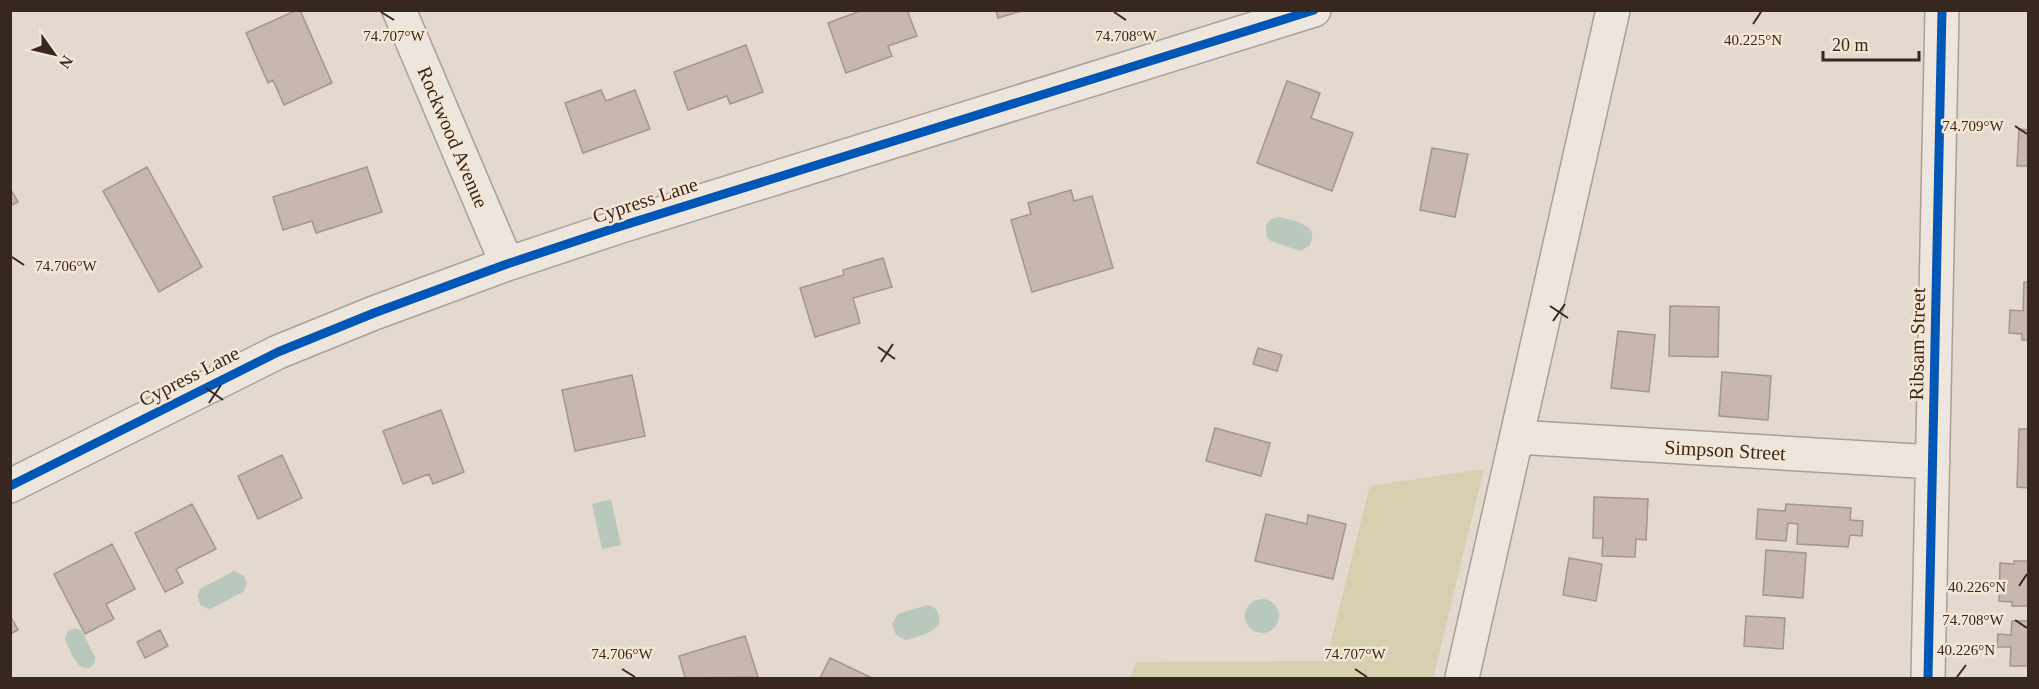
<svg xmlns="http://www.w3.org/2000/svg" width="2039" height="689" viewBox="0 0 2039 689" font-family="Georgia,serif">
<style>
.green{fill:#d6d0b1}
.water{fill:#b9c8bc}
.building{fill:#c8b7af;stroke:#a4958d;stroke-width:1.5}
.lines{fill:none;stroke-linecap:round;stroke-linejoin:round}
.minor-casing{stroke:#a99f97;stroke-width:36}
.minor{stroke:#ece6df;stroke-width:33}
.cycleway-casing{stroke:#f5e6d4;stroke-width:13}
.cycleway{stroke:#0057b8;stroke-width:9}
.ticks{fill:none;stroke:#38271f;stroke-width:2}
.labels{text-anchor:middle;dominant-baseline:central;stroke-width:5;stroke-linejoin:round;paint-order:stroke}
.street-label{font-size:20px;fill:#38271f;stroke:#f5e6d4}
.ticks-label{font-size:15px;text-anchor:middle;fill:#38271f;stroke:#f5e6d4;stroke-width:5;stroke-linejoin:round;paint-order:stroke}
</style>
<rect width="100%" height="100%" fill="#e4d9ce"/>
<path class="green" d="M1484,469l-51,209h-303l6,-16 190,-1 44,-175z"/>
<path class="water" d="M1279,217c15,4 43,8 30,29l-9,5 -29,-10 -4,-4 -1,-12 5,-6z
M611,499l10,46 -19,4 -10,-45z
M234,571l10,5 3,7 -4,9 -33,17 -9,-3 -4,-9 3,-8z
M1245 616a17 17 0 1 1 34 0a17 17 0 1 1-34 0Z
M927,605c5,1 9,3 11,8 9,18 -20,23 -32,27l-10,-5 -4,-11 6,-10z
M76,628l5,2 14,27c0,5 -1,9 -7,11 -12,3 -19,-21 -23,-29l3,-8z"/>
<path class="building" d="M297,10h3l32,73 -48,22 -11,-25 -5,3 -22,-50z
M863,10h44l10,26 -29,10 4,10 -46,17 -18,-50z
M996,10h29l-27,8z
M746,45l17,47 -33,12 -3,-8 -39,14 -14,-38z
M1287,81l33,12 -9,25 42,15 -21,58 -75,-28z
M601,90l5,11 29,-11 15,39 -67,24 -18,-50z
M2019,129l9,1v36h-11z
M1432,148l36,6 -13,63 -35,-7z
M147,167l55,100 -43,25 -56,-101z
M367,167l15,45 -66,21 -4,-12 -29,9 -10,-33z
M10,188l8,14 -8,4z
M1071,190l3,11 18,-5 21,72 -81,24 -21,-72 20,-6 -3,-11z
M883,258l9,29 -39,11 7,25 -45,14 -15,-49 44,-13 -1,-5z
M2024,282h4v58h-6v-6l-13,-1 1,-23 13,1z
M1670,306l49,1 -1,50 -49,-1z
M1618,331l37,4 -6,57 -38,-4z
M1258,348l24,7 -5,16 -24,-7z
M1722,372l49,4 -3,44 -49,-4z
M632,375l13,61 -70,15 -13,-61z
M441,410l23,62 -31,12 -4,-10 -26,10 -20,-53z
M1215,428l55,15 -9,33 -55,-15z
M2019,429h9v59l-11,-1z
M282,455l20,43 -44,21 -20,-43z
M1594,497l54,2 -2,41 -10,-1 -1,18 -33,-1 1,-18h-10z
M192,504l24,45 -40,20 7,14 -18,9 -30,-59z
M1786,504l65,4 -1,12 13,1 -1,15 -12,-1 -2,12 -51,-3 1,-20 -10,-1 -2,18 -30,-2 2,-30 27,2z
M1266,514l41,10 1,-9 38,9 -13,55 -78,-18z
M112,544l23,45 -29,15 8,15 -29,15 -31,-60z
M1766,550l40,3 -3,45 -40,-3z
M1569,558l33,6 -6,37 -33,-6z
M2014,561h14v45h-16v-4l-13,-1 1,-38 14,1z
M10,615l8,15 -8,4z
M1746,616l39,2 -2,31 -39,-3z
M2012,621h16v45h-18l1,-19h-14l1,-13 13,1z
M160,630l8,16 -23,12 -8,-16z
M745,636l13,41 -73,1 -6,-22z
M830,658l42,20h-52z"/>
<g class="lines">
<defs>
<path id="minor" d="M399,10l108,254
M1517,437l416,25
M10,486l268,-134 96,-39 133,-49 111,-37 696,-217
M1462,678l151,-668
M1928,678l14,-668"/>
</defs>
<use href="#minor" class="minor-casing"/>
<use href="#minor" class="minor"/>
<defs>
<path id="cycleway" d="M10,486l268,-134 96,-39 133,-49 111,-37 696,-217
M1928,678l14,-668"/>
</defs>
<use href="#cycleway" class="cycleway-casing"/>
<use href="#cycleway" class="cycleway"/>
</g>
<path class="ticks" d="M381,12l13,8M1114,12l12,8M1753,24l8,-12M2015,126l12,8M12,257l12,8M1550,306l18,12M1553,321l12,-17M878,347l17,12M881,362l12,-18M206,388l17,12M209,403l12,-18M2019,586l8,-12M2015,620l12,8M622,669l13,8M1355,669l12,8M1957,677l9,-12"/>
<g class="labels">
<g class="street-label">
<text transform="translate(453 137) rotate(67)">Rockwood Avenue</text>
<text transform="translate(645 200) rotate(-18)">Cypress Lane</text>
<text transform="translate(1917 344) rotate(-89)">Ribsam Street</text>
<text transform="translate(189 376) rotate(-27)">Cypress Lane</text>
<text transform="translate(1725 450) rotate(3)">Simpson Street</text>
</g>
</g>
<g class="ticks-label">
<text x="394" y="41">74.707°W</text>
<text x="1126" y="41">74.708°W</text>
<text x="1753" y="45">40.225°N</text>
<text x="1973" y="131">74.709°W</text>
<text x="66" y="271">74.706°W</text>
<text x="1977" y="592">40.226°N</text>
<text x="1973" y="625">74.708°W</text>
<text x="1966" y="655">40.226°N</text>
<text x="622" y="659">74.706°W</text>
<text x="1355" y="659">74.707°W</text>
</g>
<rect width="2039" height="689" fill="none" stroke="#38271f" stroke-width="24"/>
<g transform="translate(54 54) rotate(124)" stroke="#f5e6d4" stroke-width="4.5" paint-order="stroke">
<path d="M0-4.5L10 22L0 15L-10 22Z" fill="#38271f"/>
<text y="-9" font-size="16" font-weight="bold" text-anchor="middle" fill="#38271f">N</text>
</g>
<path d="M1823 51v9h96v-9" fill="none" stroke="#38271f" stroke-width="3"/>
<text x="1832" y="51" font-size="18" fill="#38271f" stroke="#f5e6d4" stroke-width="4.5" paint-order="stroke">20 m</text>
</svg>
